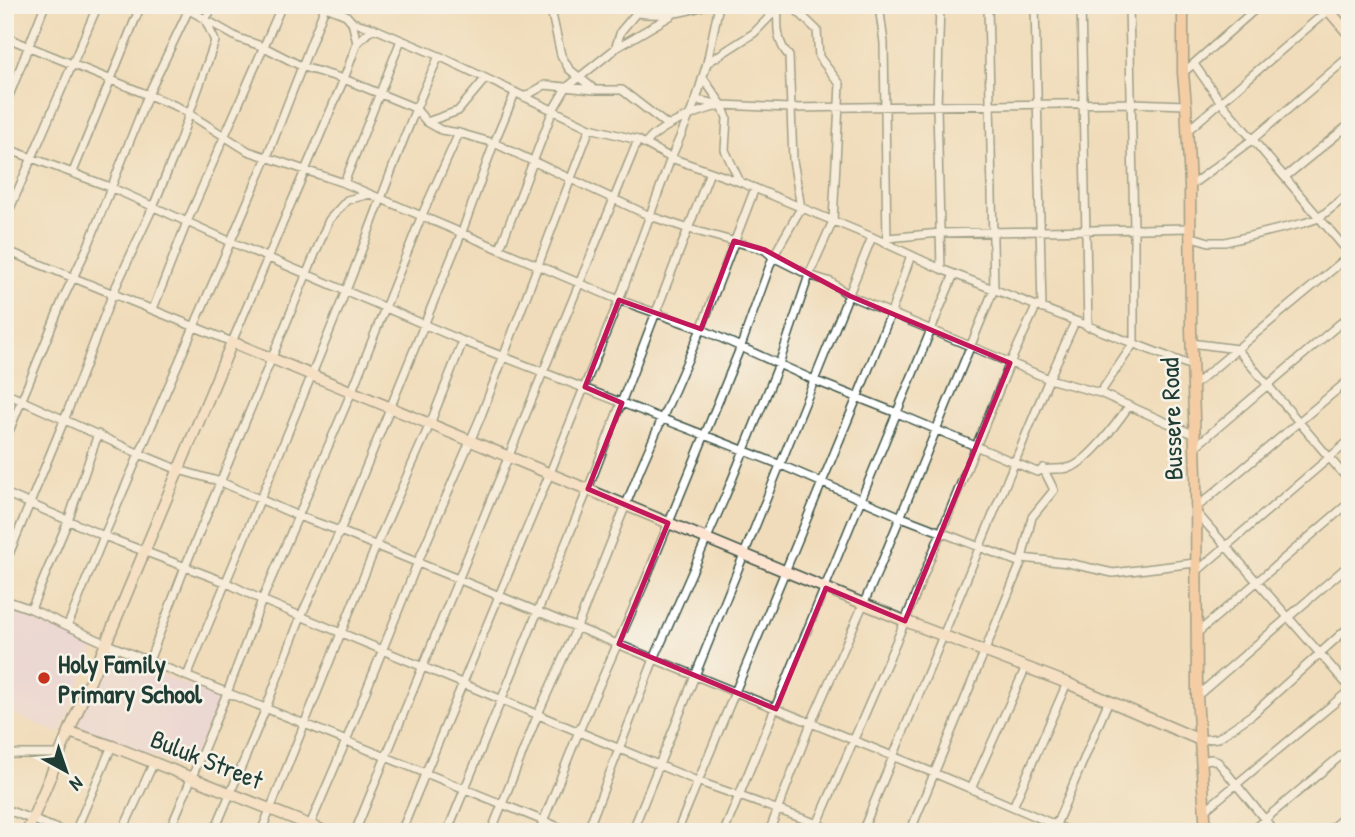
<svg xmlns="http://www.w3.org/2000/svg" width="1355" height="837" viewBox="0 0 1355 837" font-family="'Patrick Hand',sans-serif">
<style>
.built{fill:#e7d2ef}
.lines{fill:none;stroke-linecap:round;stroke-linejoin:round}
.street-casing{stroke:#3e5548;stroke-width:10}
.secondary-casing{stroke:#3e5548;stroke-width:13}
.primary-casing{stroke:#3e5548;stroke-width:13}
.street{stroke:#fff;stroke-width:7}
.secondary{stroke:#fde4d1;stroke-width:10}
.primary{stroke:#fbbb8c;stroke-width:10}
.marked{fill:none;stroke:#c2185b;stroke-width:5;stroke-linejoin:round}
.poi-dot{fill:#c8321e;stroke:#f7f3e8;stroke-width:2.5}
.labels{text-anchor:middle;dominant-baseline:central;stroke-width:5;stroke-linejoin:round;paint-order:stroke}
.street-label{font-size:26px;fill:#1f3d34;stroke:#f7f3e8}
.poi-label{font-size:26px;font-weight:bold;fill:#1f3d34;stroke:#f7f3e8;text-anchor:start}
</style>
<rect width="100%" height="100%" fill="#f7f3e8"/>
<filter id="ink" filterUnits="userSpaceOnUse"><feTurbulence type="fractalNoise" baseFrequency=".0143" numOctaves="2"/><feDisplacementMap in="SourceGraphic" scale="14" xChannelSelector="R" yChannelSelector="G"/><feConvolveMatrix kernelMatrix="1 2 1 2 8 2 1 2 1" color-interpolation-filters="sRGB"/></filter>
<filter id="wash" filterUnits="userSpaceOnUse"><feTurbulence type="fractalNoise" baseFrequency=".00686" numOctaves="4" result="noise"/><feDisplacementMap in="SourceGraphic" scale="28" xChannelSelector="R" yChannelSelector="G"/><feGaussianBlur stdDeviation="1.57" result="paint"/><feColorMatrix in="noise" values="0 0 0 0 0 0 0 0 0 0 0 0 0 0 0 0 0 1.4 0 .05"/><feComposite in="paint" operator="in"/></filter>
<g filter="url(#wash)">
<rect width="100%" height="100%" fill="#f0dcba"/>
<path class="built" d="M8,606l88,39 -36,89 -55,-24v-98z
M106,652l114,46 -31,73 -114,-46z"/>
</g>
<g filter="url(#ink)">
<g class="lines">
<defs>
<path id="street" d="M169,5l20,5 49,28 26,9 39,20 41,12 71,29 12,14 14,8 18,3 35,10 156,73 39,13 76,21 8,7 36,18 22,7 19,14 199,83 51,14 34,-50v-114l-5,-224
M321,5l25,10 6,7 21,6 66,28 151,72 48,12 33,18 69,24 132,55 69,32 251,97
M550,5l11,50 8,14 26,21h27l45,35
M879,5l5,38 3,199
M940,5l-3,102 4,162
M1035,5l7,304
M1081,5l7,322
M636,13c26,3 45,1 70,-8
M5,37l173,70 70,44 96,32 275,117 82,29 115,52 81,32 140,59c11,-6 25,0 37,-6 19,-10 42,-42 55,-60
M357,43l16,-15
M616,48l56,-33 11,-10
M707,63l12,-58
M1194,64l26,37 130,153
M1183,73l77,-68
M703,78l19,27 5,13 -2,32 15,32
M524,97l21,-12 49,5
M696,100l26,5 68,3 341,-5 55,2
M5,106l40,-101
M427,122l31,-11 27,-32
M1188,130l146,-125
M646,144c10,-17 53,-33 72,-38
M5,148l105,39 119,54 234,100 318,124 118,51 122,47
M73,172l68,-167
M1285,177l65,-53
M344,183l57,-143
M1190,186l63,-47 97,-83
M5,220l93,-215
M1189,236l20,6h16l79,-19 15,-5 31,-25
M888,238l52,-5 250,-5
M500,248l53,-138 13,-22 49,-39 6,-18 22,-26
M5,250l227,92 112,-263 13,-36 -5,-21
M153,309l34,-87 95,-217
M1191,343l46,6 113,-94
M1193,386l44,-37 113,133
M5,393l135,61 39,16 42,12 77,34 42,15 594,242 138,59
M1100,393l95,42
M5,441l58,-142 25,-53 60,-151 43,-90
M1196,446l154,-131
M5,493l99,43 121,46 37,18 435,181 121,43 17,8
M1196,508l154,-129
M1196,512l154,176
M1022,558l46,5 45,10 82,-10
M5,564l60,-146 48,-125 40,-86 26,-64 36,-102 -10,-22 10,-14
M1196,572l154,-132
M5,600l26,9 76,35 464,188
M31,609l37,-88 30,-87
M68,625l36,-89 163,-379 58,-150
M1196,634l154,-132
M149,661l36,-94 144,-347 18,-20 23,-6
M187,676c53,-129 108,-258 160,-388 31,-78 57,-157 92,-232
M1197,696l153,-132
M1200,740l18,-2 35,-24 97,-88
M5,745l6,9h48
M1201,761l10,-2 7,3 57,70
M971,789l54,-120
M1013,807l54,-124
M5,809l60,23
M1204,811l146,-121
M75,832l37,-86
M122,832l32,-70
M169,832l58,-139 35,-93 90,-209 70,-176 37,-82
M214,832l52,-124 35,-92 39,-85 122,-299 32,-89 21,-50
M261,832l115,-286 54,-122 33,-83
M307,832l39,-91 71,-177 64,-148 109,-288
M355,832l283,-692
M401,832l149,-359 69,-173 52,-142 25,-58 11,-37 47,-30 27,-28
M447,832l141,-343 122,-317
M491,832l47,-118 39,-87 64,-160 60,-138 54,-141
M539,832l40,-101 64,-145 98,-240 32,-89 28,-49 -8,-48 -4,-104c-12,-13 -12,-29 -11,-46
M587,832l67,-173 71,-162 54,-133 30,-89 24,-54 7,-137 -21,-27 -2,-27 -26,-25
M632,832l240,-595
M677,832l180,-434 34,-85 20,-58
M724,832l230,-558
M769,832l42,-109 70,-159 113,-275 -6,-284
M814,832l91,-211 105,-258 26,-56
M862,832l187,-453 26,-57
M910,832l111,-269 11,-46 22,-27 -11,-22
M1053,832l56,-132
M1250,832l100,-84
M1327,832l23,-20"/>
<path id="secondary" d="M1324,5l26,30
M69,732l43,14 215,86
M27,832l205,-490 673,279 162,62 133,57"/>
<path id="primary" d="M1183,5v68l3,32 4,81 1,143 5,147 1,220 9,136"/>
</defs>
<use href="#street" class="street-casing"/>
<use href="#secondary" class="secondary-casing"/>
<use href="#primary" class="primary-casing"/>
<use href="#street" class="street"/>
<use href="#secondary" class="secondary"/>
<use href="#primary" class="primary"/>
</g>
</g>
<path d="M0 0H1355V837H0ZM734,241l31,9 85,46 160,67 -105,258 -79,-33 -50,121 -157,-65 49,-121 -80,-34 34,-86 -37,-16 34,-87 82,29z" fill="#f0dcba" fill-opacity=".55" fill-rule="evenodd"/>
<path class="marked" d="M734,241l31,9 85,46 160,67 -105,258 -79,-33 -50,121 -157,-65 49,-121 -80,-34 34,-86 -37,-16 34,-87 82,29z"/>
<circle class="poi-dot" cx="44" cy="678" r="7"/>
<g class="labels">
<g class="street-label">
<text transform="translate(1171 419) rotate(-92)">Bussere Road</text>
<text transform="translate(207 759) rotate(22)">Buluk Street</text>
</g>
<g class="poi-label">
<text x="58" y="663">Holy Family<tspan x="58" dy="30">Primary School</tspan></text>
</g>
</g>
<rect width="1355" height="837" fill="none" stroke="#f7f3e8" stroke-width="28"/>
<g transform="translate(66 771) rotate(140)" stroke="#f7f3e8" stroke-width="5" paint-order="stroke">
<path d="M0-5L12 26L0 18L-12 26Z" fill="#1f3d34"/>
<text y="-10" font-size="19" font-weight="bold" text-anchor="middle" fill="#1f3d34">N</text>
</g>
</svg>
